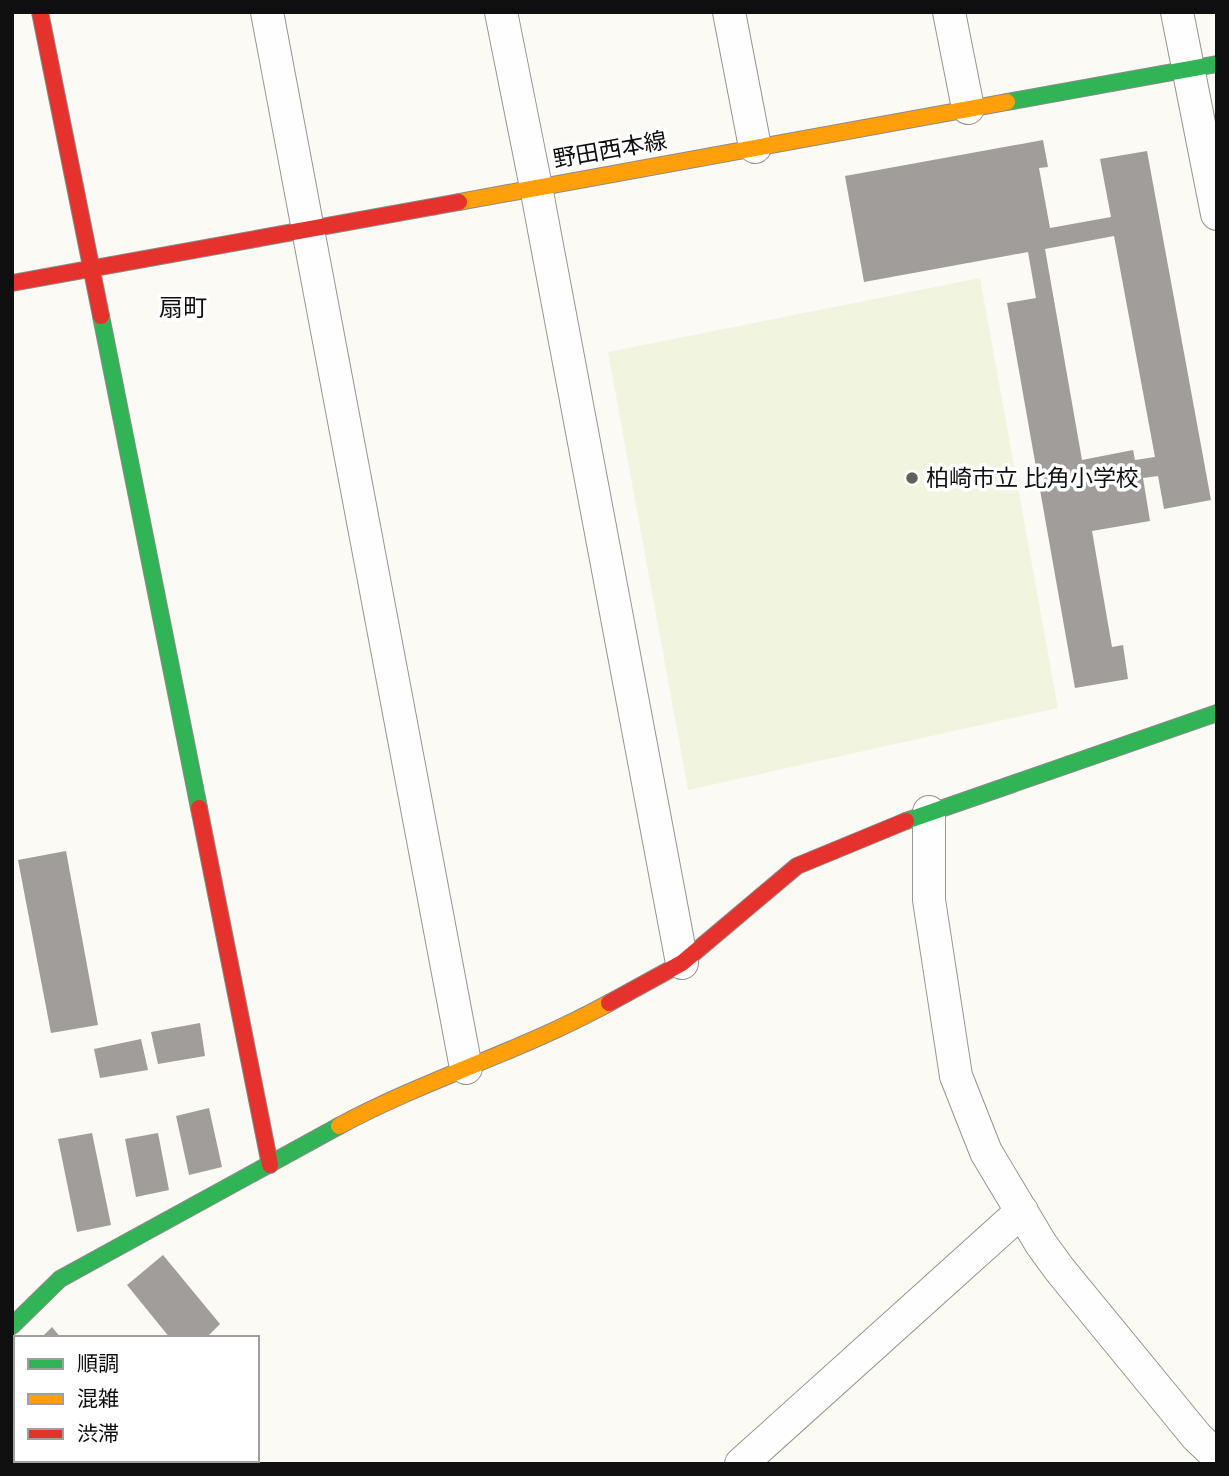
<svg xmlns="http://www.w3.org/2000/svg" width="1229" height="1476" viewBox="0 0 1229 1476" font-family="'Times New Roman','Noto Sans JP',serif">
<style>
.pitch{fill:#f1f5df}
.building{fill:#a09d9a;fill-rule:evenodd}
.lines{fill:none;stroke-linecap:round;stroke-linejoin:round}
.street-casing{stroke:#969593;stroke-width:34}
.fast-casing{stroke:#8c8b89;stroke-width:18}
.slow-casing{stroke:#8c8b89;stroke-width:18}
.jam-casing{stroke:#8c8b89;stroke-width:18}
.street{stroke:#fffefe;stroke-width:32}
.fast{stroke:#30b455;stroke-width:16}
.slow{stroke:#ff9f0a;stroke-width:16}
.jam{stroke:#e5322d;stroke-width:16}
.poi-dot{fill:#626160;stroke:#fff;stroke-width:2.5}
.labels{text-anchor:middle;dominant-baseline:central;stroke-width:7;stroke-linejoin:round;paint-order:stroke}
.street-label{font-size:23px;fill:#0f0f0f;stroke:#fff}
.poi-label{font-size:23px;fill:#0f0f0f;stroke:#fff;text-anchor:start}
.neighbourhood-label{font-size:24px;fill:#0f0f0f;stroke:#fff}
</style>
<rect width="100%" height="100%" fill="#fcfaf5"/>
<path class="pitch" d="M980,278l78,430 -370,82 -80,-438z"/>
<path class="building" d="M1043,140l5,27 -9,1 11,60 61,-11 -11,-58 47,-8 64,349 -47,9 -6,-33 -15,2 7,43 -58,10 20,116 11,-2 5,34 -53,9 -68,-385 29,-5 -8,-46 -164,30 -19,-106zM1114,236l41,221 -20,3 -2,-10 -51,10 -37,-211z
M66,851l32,174 -47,8 -33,-173z
M200,1023l5,33 -47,8 -7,-32z
M141,1039l7,31 -48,8 -6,-29z
M209,1108l13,59 -33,8 -13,-59z
M92,1133l19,92 -34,7 -19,-93z
M158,1133l11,57 -33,7 -11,-58z
M163,1255l57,69 -14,14h-36l-43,-53z
M52,1327l9,11h-20z"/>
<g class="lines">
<defs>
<path id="street" d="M267,12l199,1056
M501,12l35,175 146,776
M729,12l26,135
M949,12l19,96
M1177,12l40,202
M929,812v88l27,176 30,76 55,92 19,26 137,167 20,19
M741,1464l281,-253"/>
<path id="fast" d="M1007,102l210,-38
M101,316l98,492
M906,821l311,-108
M12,1326l48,-47 279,-153
M80,1460l4,4"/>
<path id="slow" d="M459,202l548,-100
M339,1126c87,-47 183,-75 270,-123"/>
<path id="jam" d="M40,12l61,304
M12,283l447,-81
M199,808l71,357
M609,1003l73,-40 115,-97 109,-45
M12,1394l4,4"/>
</defs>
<use href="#street" class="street-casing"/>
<use href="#fast" class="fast-casing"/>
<use href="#slow" class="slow-casing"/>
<use href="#jam" class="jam-casing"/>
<use href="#street" class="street"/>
<use href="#fast" class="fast"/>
<use href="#slow" class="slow"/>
<use href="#jam" class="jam"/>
</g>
<circle class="poi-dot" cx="912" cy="478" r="7"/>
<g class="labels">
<g class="street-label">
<text transform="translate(610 150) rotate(-10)">野田西本線</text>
</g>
<g class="poi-label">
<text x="926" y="478">柏崎市立 比角小学校</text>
</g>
<g class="neighbourhood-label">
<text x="183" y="308">扇町</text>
</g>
</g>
<rect width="1229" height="1476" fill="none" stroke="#0f0f0f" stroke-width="28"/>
<rect x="14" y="1336" width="245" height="126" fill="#ffffff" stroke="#9f9f9f" stroke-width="2"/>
<rect x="28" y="1359" width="35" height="10" fill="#30b455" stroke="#9f9f9f" stroke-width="2"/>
<text x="77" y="1371" font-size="21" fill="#0f0f0f">順調</text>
<rect x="28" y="1394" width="35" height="10" fill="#ff9f0a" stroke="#9f9f9f" stroke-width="2"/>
<text x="77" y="1406" font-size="21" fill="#0f0f0f">混雑</text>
<rect x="28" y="1429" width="35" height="10" fill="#e5322d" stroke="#9f9f9f" stroke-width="2"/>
<text x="77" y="1441" font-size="21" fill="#0f0f0f">渋滞</text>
</svg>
